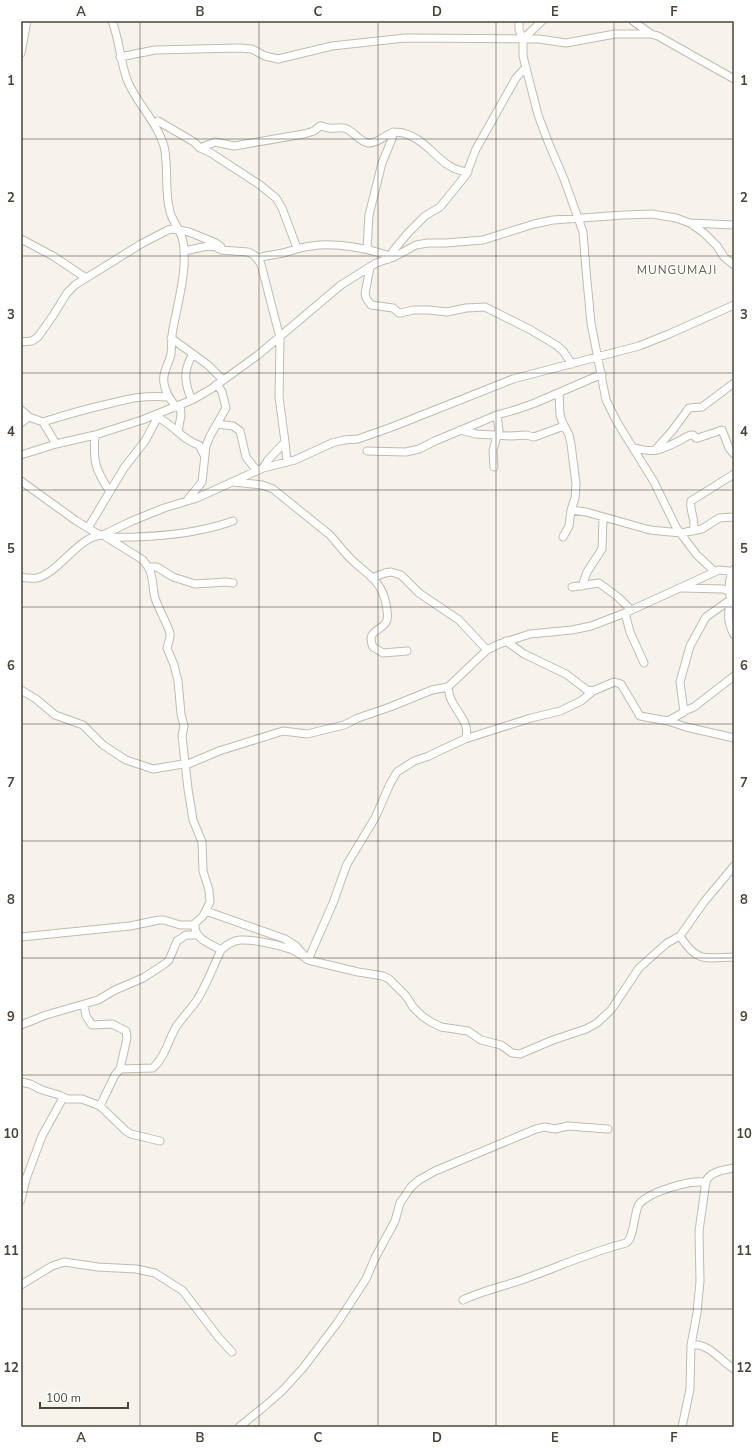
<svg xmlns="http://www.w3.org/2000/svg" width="755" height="1448" viewBox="0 0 755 1448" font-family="'Nunito Sans',sans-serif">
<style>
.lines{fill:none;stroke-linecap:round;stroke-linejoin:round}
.minor-casing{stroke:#c2bbae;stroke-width:9}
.minor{stroke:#fff;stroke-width:7}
.grid{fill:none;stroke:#4b4439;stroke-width:1;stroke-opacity:0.55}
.labels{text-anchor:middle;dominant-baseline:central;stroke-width:3;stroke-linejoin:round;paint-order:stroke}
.quarter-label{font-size:12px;letter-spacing:1px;fill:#6e6250;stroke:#fff}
.neatline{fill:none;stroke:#4b4439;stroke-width:1.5}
.grid-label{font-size:13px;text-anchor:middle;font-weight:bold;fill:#4b4439}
</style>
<rect width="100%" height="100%" fill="#f6f3ec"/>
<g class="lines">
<defs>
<path id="minor" d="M112,21c8,20 8,42 16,61 10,23 29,40 36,64 5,21 0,44 6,66 2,7 6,12 9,19 3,5 5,14 5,20 2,23 -7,56 -11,78 -2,9 -1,17 -2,25 -2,10 -9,18 -7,29 1,9 6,16 12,24
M519,21v9l4,9v17l15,59 11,29 15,35 19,53 3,38 5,53 15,77 11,22 37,60 22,45 20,27 19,18
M633,21l18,13 7,2 76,43
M523,39l19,-18
M21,53l6,-32
M120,57l35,-7 83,-2 14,1 13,7 13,3 54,-13 73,-8 134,1 27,4 49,-9h36
M158,121l36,21 6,6 11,5 49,32 16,13 6,10 15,40
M200,148l15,-6 19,4 70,-12 10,-3 6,-5c4,0 6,2 9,2 6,1 13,-2 18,1 8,4 12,12 21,14 16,1 19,-19 43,-7 23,10 29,33 57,36
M690,223l44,2
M21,239l32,17 33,22
M367,249l2,-34 13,-52 10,-24 1,-7
M184,251l24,-5 8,1 5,3 27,2 6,3 7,9 19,74 -1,59 6,45 2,20
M257,258c8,-2 14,-3 21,-4 11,-2 22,-7 33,-8 27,-4 54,2 79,10
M389,259l4,-8 15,-18 17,-17 15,-9 26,-32 10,-26 40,-71 10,-11
M370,267l-5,27 1,4 5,7 22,3 6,5h2l12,-3h16l18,2 19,-4 19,-1 44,22 27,16 7,6 9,13
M171,338l37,27 15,15
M21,342l11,-1 6,-4 16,-23 13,-21 8,-8 66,-41 27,-14 5,-1 16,3 27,11 4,3 1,1
M559,393l1,22 2,6 7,14 2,9 5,40 -1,14 -4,12 -2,16 -6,11
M192,400c-8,-17 -9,-30 1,-46
M21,410l8,7 14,5 13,22
M157,417c16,7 25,23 42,28l5,10
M43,422c22,-7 43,-13 65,-18 24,-6 36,-9 61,-7
M21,423l8,-6
M217,424l16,2 7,5 6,26 11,14
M460,430l16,4 35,2 15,-1 8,2 30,-11
M178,432l3,-17 -1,-10
M95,435c-2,27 0,34 15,57
M635,448c19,6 28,1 46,-8 4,-3 7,-5 12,-5l3,3h2l24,-8 7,18 5,6
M655,450l17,-19 17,-23 13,-1 32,-24
M367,451l39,1 13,-3 16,-8 62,-26 18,-5 20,-7 67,-29
M21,455l35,-11 39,-9 47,-15 50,-20 19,-11 47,-34 83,-70 35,-22 18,-6 22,-12 12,-2h18l37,-3 51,-16 19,-4 71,-5 28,-1 24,4 14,5 14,10 13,13 7,11 10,8
M494,467l-1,-17 6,-20 -2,-15
M263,468l5,-8 17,-18
M21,481l54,39 21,13 6,2
M234,482l28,3 11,4 57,46c7,8 13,16 21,24 16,16 30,20 35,45 1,5 2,11 1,16 -4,12 -22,9 -14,27l10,6 24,-2
M188,499l14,-17 4,-36 4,-10 16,-28 -4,-16 -5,-8
M571,510l15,2 64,18 31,3 21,-4 17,-11 15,-1
M88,528l36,-60 21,-27 15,-28
M693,531c4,-11 -4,-19 -2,-30l43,-27
M103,535l40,25 5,7h9l16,10 22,7 31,-2 7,1
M107,538c9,-1 18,-1 28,-1 33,-1 67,-5 98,-16
M734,569c-8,15 -3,18 -4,32 -2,14 -3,20 4,34
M21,577c5,1 10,2 16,1 22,-5 42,-43 66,-43l29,-14 32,-13 33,-10 66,-30 32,-8 37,-17 12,-3 14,-1 34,-12 121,-48 126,-33 30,-12 65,-29
M372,578l13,-5 6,-1 10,3 18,18 40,27 28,30
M582,586l5,-14 15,-23 1,-31
M572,587l27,-4 19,14 13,13
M682,588l41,1 6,2
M625,613l5,19 14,31
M506,641l18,13 42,20 21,16 6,1 21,-9 7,2 19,32 28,5 18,6 48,11
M21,690l15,9 19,16 28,10 20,20 23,15 27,9 30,-5 3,1 33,-14 64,-20 24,3 37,-9 14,-7 32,-11 42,-17 16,-3 39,-37 12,-6 31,-10 42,-4 19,-4 34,-13 94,-43 10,1 2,4
M684,711l10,-4 40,-31
M668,721l16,-9 -4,-30 10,-36 16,-29 24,-17
M465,739l66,-21 29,-7 21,-10 12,-10
M734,866l-30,36 -24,34c17,27 25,22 54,21
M206,911l79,28 11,7 12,14 50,12 25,4 6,3 17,17 7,11 9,9 9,6 10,5 27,4 13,9 20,5 11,8 8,1 33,-14 33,-11 11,-6 14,-13 28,-42 28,-25 13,-7
M193,925h2c-1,14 16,19 26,25
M21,937l109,-11 29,-6h5l16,5h13l10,-9 7,-14 -1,-12 -6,-19 -1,-29 -9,-22 -5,-31 -6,-53 2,-10 -3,-12 -3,-33 -4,-16 -7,-17 3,-11v-4c-4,-12 -11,-23 -15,-35 -3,-11 -1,-22 -7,-31
M84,1005l2,11 6,9 20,-1 14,7 1,7 -7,31 -5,6 -15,31
M21,1025l25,-10 52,-15 17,-10 28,-12 23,-15 3,-3 8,-19 9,-6h11
M120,1069l33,-1c12,-11 15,-27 23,-41 6,-9 14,-17 21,-27 10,-16 16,-33 24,-50 5,-5 12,-9 19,-10 13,-1 44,6 55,11 5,3 9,6 13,9l25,-57 14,-39 28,-46 15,-34 7,-12 17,-11 15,-5 10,-5 26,-12c7,-15 -10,-28 -15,-42 -1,-3 -1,-6 -2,-10
M21,1082l9,2 12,6 17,5 8,4h15l18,7 26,25 5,3 29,7
M21,1200l5,-21 16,-43 21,-38
M21,1285l31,-19 12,-4 34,5 38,2 19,4 28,18 36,47 13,14
M463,1300c20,-10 43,-14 64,-22 33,-12 64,-26 99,-35 8,-5 8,-28 12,-37 6,-13 56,-28 68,-23
M691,1345c19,-2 28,15 43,24
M239,1427l26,-21 17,-15 21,-23 35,-46 28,-43 9,-21 20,-37 5,-18 11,-16 8,-7 16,-9 101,-42 9,-2 10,2 13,-3 40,3
M682,1427l8,-38 1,-44 6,-32 3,-32 -1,-50 7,-50c5,-10 18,-11 28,-13"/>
</defs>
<use href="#minor" class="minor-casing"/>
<use href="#minor" class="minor"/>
</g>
<path class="grid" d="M140,21v1406M259,21v1406M378,21v1406M496,21v1406M614,21v1406M21,139h713M21,256h713M21,373h713M21,490h713M21,607h713M21,724h713M21,841h713M21,958h713M21,1075h713M21,1192h713M21,1309h713"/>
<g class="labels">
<g class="quarter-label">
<text x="677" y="270">MUNGUMAJI</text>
</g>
</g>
<rect width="755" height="1448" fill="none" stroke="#ffffff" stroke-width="44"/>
<path d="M40 1402v6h88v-6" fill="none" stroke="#4b4439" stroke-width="2"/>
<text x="46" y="1402" font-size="12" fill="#4b4439" stroke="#ffffff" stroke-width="3" paint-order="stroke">100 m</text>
<rect x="22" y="22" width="711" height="1404" class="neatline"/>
<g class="grid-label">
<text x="81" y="16">A</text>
<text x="200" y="16">B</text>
<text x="318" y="16">C</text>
<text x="437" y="16">D</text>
<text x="555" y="16">E</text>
<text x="674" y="16">F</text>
<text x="11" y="85">1</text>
<text x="744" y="85">1</text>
<text x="11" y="202">2</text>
<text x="744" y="202">2</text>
<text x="11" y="319">3</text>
<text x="744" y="319">3</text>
<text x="11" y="436">4</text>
<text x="744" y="436">4</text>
<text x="11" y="553">5</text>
<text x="744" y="553">5</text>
<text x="11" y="670">6</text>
<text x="744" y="670">6</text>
<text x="11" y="787">7</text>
<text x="744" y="787">7</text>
<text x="11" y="904">8</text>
<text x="744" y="904">8</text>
<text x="11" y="1021">9</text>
<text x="744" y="1021">9</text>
<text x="11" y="1138">10</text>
<text x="744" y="1138">10</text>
<text x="11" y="1255">11</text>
<text x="744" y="1255">11</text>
<text x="11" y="1372">12</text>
<text x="744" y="1372">12</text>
<text x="81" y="1442">A</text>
<text x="200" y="1442">B</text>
<text x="318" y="1442">C</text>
<text x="437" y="1442">D</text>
<text x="555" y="1442">E</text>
<text x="674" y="1442">F</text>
</g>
</svg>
